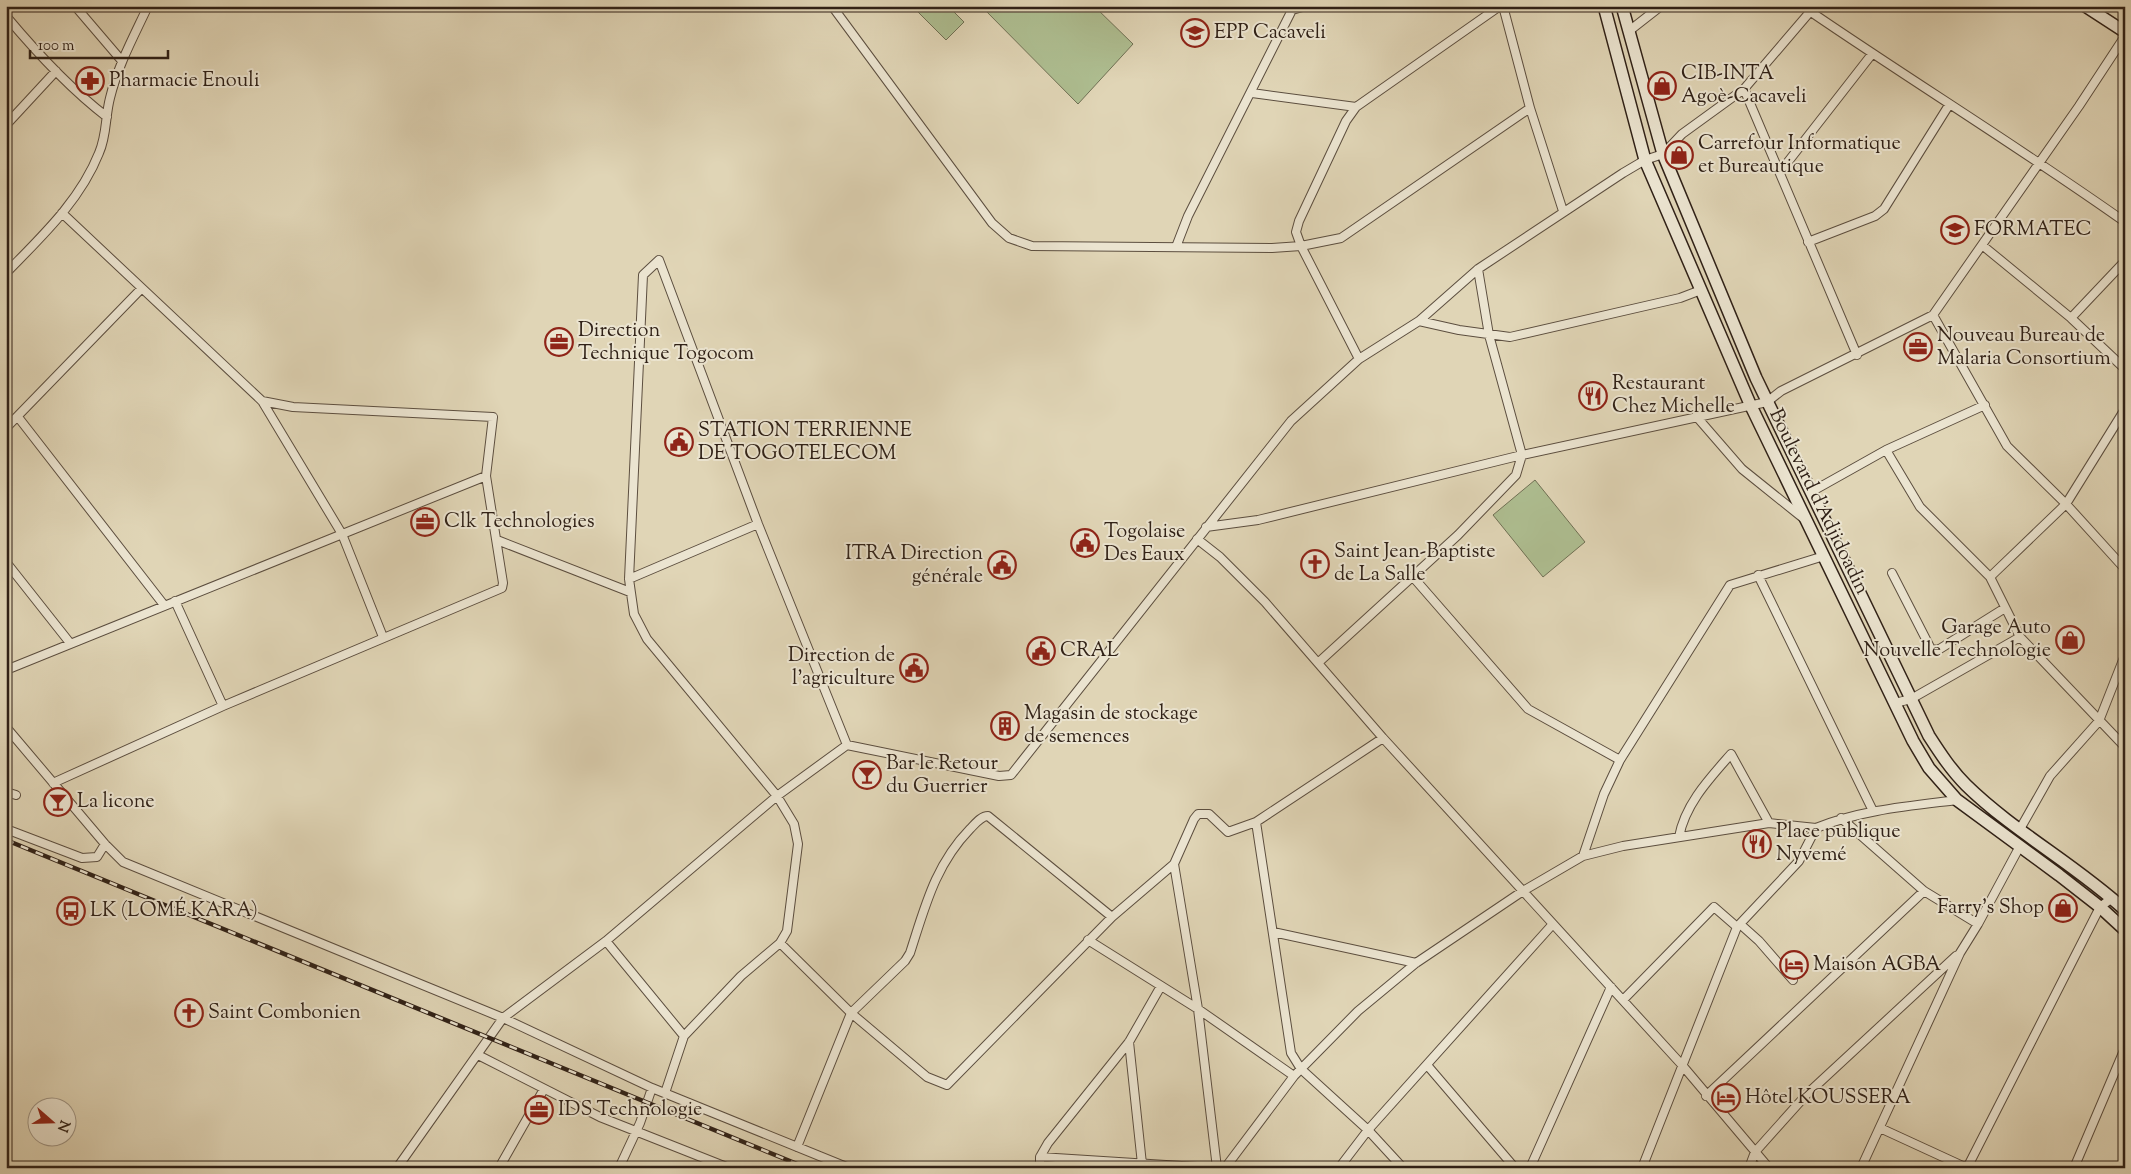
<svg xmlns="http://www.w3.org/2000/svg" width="2131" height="1174" viewBox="0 0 2131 1174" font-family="'Sorts Mill Goudy',serif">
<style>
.garden{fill:#aebe91;stroke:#6f7054}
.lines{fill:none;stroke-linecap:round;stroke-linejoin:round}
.street-casing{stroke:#5c4e3f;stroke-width:10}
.secondary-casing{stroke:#302117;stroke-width:14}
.street{stroke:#ebe4d0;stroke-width:8}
.secondary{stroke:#ebe4d0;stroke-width:11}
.rail-casing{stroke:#302117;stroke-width:4.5}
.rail{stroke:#ebe4d0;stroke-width:2.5;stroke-dasharray:8;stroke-linecap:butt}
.labels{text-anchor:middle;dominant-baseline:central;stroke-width:4;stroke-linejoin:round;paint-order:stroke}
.poi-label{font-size:20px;fill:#302117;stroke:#ebe4d0;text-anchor:start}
.street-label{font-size:20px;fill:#302117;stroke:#ebe4d0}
</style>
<rect width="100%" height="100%" fill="#e0d5b6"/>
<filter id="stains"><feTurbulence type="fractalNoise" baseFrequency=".004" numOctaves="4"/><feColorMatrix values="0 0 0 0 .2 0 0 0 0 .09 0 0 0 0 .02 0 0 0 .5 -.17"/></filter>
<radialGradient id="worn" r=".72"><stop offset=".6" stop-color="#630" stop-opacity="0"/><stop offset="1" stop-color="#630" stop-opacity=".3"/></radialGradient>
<path class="garden" d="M922,6h26l16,16 -18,18 -29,-29z
M987,6h107l39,38 -55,60 -94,-95z
M1535,480l50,62 -42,35 -50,-62z"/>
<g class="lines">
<defs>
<path id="street" d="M75,6l47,55
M832,6l160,217 17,15 23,8 240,2 29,-2 40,-8 189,-130
M1503,6l27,102 33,103
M1292,10l14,-4
M1811,12c104,71 211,137 314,210
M6,16c31,37 63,72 101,101
M1629,31l32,-25
M1744,89l113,266
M1252,93l104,14
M6,125l50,-54
M1780,172l92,-118
M62,213l200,188 80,133 41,103
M1808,242l67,-26 9,-7 65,-104
M1982,245l89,73 54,51
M1176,247l12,-31 106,-210
M6,273c35,-36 74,-72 93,-120 8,-18 6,-36 11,-55 8,-33 24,-62 38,-92
M1933,315l74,131 59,58 59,65
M2071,318l54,-57
M1419,321l40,9 51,7 170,-39 21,-8
M1359,359l-58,-113 -5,-14 3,-11 47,-100 10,-14 144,-101
M1696,416l46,53 61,49
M18,417l146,188
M6,428l135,-139
M1886,450l34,57 70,70 30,60 105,110
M1811,492l75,-42 99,-45
M1206,527l52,-7 264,-65 245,-53 14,-11 152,-76 146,-209 46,-70
M1197,539l23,18 45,45 118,136 299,327 87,103
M497,540l133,52
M6,562l64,81
M1892,573l39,76 7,1 67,-42
M1758,575l115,236
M1413,577l115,132 92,51
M1990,577l76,-73 59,-95
M629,579l129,-55
M175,601l48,105
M1319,662l139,-127 58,-60 6,-20 -33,-120 -11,-66
M6,670l480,-194
M1895,703l16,-4 109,-62
M6,727l99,117 18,18 380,156 149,70 197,80
M53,783l170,-77 279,-118 1,-5 -17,-107 7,-59 -200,-10 -31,-6
M6,792l10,3
M1841,818l83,73 54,33
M1256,822l35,231 10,16 67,61 35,38
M6,829l76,29 15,-1 8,-13
M2020,829l30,-53 49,-55 26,-66
M1679,837c6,-33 31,-59 52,-83l38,69
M1583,856l21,-62 16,-34 110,-175 94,-29
M1174,864l24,145 19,159
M1740,924l19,17 34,39
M1273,932l143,31
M1088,940l110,69 96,67
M606,941l78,95
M780,943l71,70 76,64 20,8 165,-168 62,-53 20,-45 4,-5h11l19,18 28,-10 127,-84
M1623,1000l91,-93 23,20
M1129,1042l13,122
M478,1055l122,62 129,51
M1427,1065l88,103
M665,1093l19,-57 57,-60 39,-33 7,-12 11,-87 -4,-20 -17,-28 -130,-157 -13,-25 -5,-35 14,-304 16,-15 99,264 89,221
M1706,1096l218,-205
M1880,1128l87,40
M797,1147l54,-134 54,-52 5,-8c15,-46 25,-88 60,-124 5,-5 11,-13 18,-13l124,101
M1040,1157l173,11
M397,1168l106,-150 103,-77 171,-145 70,-51 152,31 12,-1 280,-354 68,-62 60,-38 59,-52 145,-96 22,-13 18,-6 19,-20 62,-45 71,-83
M499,1168l45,-79
M619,1168l21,-45 12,-35
M1040,1168v-11l8,-14 81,-101 32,-56
M1225,1168l69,-92 64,-65 58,-48 107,-72 60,-35 40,-10 146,-23 47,5
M1339,1168l29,-38 184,-205
M1530,1168l81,-181
M1642,1168l95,-241 62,-66 17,-33c45,-18 93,-22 141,-28
M1749,1168l6,-16 52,-58 149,-138
M1861,1168l99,-215 18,-29 42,-78
M1967,1168l133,-261 12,-9
M2074,1168l51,-120"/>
<path id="secondary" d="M1604,6l41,154 105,244 163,337 16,27 28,32 102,75 41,32 25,23
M1622,6l41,148 93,224 173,358c11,17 22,34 37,49 48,47 109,79 159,125
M2085,6l40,26"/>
</defs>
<use href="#street" class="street-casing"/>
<use href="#secondary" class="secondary-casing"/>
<use href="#street" class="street"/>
<use href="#secondary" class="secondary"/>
<defs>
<path id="rail" d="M6,840l801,328"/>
</defs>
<use href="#rail" class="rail-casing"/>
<use href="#rail" class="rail"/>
</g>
<defs>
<symbol id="school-ring" viewBox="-11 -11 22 22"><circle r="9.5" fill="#ebe4d0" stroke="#8f2418" stroke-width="1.5"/><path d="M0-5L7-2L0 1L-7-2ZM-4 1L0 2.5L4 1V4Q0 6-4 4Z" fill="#8f2418"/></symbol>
<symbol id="pharmacy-ring" viewBox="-11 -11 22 22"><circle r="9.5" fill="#ebe4d0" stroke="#8f2418" stroke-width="1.5"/><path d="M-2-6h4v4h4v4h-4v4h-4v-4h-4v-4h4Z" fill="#8f2418"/></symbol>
<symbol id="shop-ring" viewBox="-11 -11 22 22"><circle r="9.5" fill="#ebe4d0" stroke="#8f2418" stroke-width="1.5"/><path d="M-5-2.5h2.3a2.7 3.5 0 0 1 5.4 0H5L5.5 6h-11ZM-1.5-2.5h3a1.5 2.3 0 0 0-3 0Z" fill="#8f2418"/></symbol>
<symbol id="university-ring" viewBox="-11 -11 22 22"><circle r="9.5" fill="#ebe4d0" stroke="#8f2418" stroke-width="1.5"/><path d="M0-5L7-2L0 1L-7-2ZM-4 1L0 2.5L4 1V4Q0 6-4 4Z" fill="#8f2418"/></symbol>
<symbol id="office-ring" viewBox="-11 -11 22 22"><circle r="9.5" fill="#ebe4d0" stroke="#8f2418" stroke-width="1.5"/><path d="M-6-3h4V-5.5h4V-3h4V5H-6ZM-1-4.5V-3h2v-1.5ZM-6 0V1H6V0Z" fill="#8f2418"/></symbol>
<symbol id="restaurant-ring" viewBox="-11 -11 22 22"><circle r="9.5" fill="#ebe4d0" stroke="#8f2418" stroke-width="1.5"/><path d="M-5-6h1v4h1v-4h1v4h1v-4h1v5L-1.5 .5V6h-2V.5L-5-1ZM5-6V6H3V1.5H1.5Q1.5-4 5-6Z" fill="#8f2418"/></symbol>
<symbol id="civic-ring" viewBox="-11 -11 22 22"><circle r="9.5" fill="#ebe4d0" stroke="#8f2418" stroke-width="1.5"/><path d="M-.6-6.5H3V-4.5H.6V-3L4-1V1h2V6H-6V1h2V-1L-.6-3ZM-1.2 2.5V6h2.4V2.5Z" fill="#8f2418"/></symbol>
<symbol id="church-ring" viewBox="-11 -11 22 22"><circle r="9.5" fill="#ebe4d0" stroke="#8f2418" stroke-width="1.5"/><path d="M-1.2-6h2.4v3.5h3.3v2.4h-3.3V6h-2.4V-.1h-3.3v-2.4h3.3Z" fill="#8f2418"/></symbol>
<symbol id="building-ring" viewBox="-11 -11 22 22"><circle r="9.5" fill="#ebe4d0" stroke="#8f2418" stroke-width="1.5"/><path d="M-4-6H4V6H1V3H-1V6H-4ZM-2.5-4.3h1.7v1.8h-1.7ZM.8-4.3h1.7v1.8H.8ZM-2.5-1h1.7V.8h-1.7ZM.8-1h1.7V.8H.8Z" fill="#8f2418"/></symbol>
<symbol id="bar-ring" viewBox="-11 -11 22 22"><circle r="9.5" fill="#ebe4d0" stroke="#8f2418" stroke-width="1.5"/><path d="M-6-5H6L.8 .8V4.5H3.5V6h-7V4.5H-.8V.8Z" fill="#8f2418"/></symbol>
<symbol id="bus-ring" viewBox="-11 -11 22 22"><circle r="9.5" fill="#ebe4d0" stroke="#8f2418" stroke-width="1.5"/><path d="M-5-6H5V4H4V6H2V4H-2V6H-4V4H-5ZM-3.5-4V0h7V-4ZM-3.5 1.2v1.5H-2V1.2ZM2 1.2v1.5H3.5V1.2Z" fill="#8f2418"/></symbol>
<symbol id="hotel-ring" viewBox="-11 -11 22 22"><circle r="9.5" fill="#ebe4d0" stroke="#8f2418" stroke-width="1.5"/><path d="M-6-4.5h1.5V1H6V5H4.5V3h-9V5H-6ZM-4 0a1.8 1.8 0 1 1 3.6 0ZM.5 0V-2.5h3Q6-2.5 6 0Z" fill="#8f2418"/></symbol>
</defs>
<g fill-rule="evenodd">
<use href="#school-ring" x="1179" y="17" width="32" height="32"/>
<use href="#pharmacy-ring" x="74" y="65" width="32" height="32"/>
<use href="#shop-ring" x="1646" y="70" width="32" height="32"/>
<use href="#shop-ring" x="1663" y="139" width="32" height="32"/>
<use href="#university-ring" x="1939" y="214" width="32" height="32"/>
<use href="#office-ring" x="543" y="326" width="32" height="32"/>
<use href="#office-ring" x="1902" y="331" width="32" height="32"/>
<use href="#restaurant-ring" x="1577" y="380" width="32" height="32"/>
<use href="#civic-ring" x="663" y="426" width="32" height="32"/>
<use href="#office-ring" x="409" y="506" width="32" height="32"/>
<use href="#civic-ring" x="1069" y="527" width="32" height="32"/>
<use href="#church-ring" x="1299" y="548" width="32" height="32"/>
<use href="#civic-ring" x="986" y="549" width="32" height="32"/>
<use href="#shop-ring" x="2054" y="624" width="32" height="32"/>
<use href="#civic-ring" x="1025" y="635" width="32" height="32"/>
<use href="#civic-ring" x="898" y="652" width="32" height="32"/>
<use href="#building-ring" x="989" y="710" width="32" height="32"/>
<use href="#bar-ring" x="851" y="759" width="32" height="32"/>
<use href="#bar-ring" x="42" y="786" width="32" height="32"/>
<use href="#restaurant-ring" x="1741" y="828" width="32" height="32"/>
<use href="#shop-ring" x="2047" y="892" width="32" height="32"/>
<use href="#bus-ring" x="55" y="895" width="32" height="32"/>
<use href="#hotel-ring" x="1778" y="949" width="32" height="32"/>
<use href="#church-ring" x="173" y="997" width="32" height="32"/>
<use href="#hotel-ring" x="1710" y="1082" width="32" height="32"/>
<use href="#office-ring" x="523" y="1094" width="32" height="32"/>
</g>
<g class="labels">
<g class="poi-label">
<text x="1214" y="33">EPP Cacaveli</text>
<text x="1681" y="74">CIB-INTA<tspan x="1681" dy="23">Agoè-Cacaveli</tspan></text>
<text x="109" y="81">Pharmacie Enouli</text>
<text x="1698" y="144">Carrefour Informatique<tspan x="1698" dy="23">et Bureautique</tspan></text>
<text x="1974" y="230">FORMATEC</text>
<text x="578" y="331">Direction<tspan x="578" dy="23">Technique Togocom</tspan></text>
<text x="1937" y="336">Nouveau Bureau de<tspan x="1937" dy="23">Malaria Consortium</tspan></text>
<text x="1612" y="384">Restaurant<tspan x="1612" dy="23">Chez Michelle</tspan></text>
<text x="698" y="431">STATION TERRIENNE<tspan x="698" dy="23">DE TOGOTELECOM</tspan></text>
<text x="444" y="522">Clk Technologies</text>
<text x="1104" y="532">Togolaise<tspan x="1104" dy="23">Des Eaux</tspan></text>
<text x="1334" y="552">Saint Jean-Baptiste<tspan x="1334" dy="23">de La Salle</tspan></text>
<text x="983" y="554" text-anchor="end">ITRA Direction<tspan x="983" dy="23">générale</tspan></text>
<text x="2051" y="628" text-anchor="end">Garage Auto<tspan x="2051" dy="23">Nouvelle Technologie</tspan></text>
<text x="1060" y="651">CRAL</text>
<text x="895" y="656" text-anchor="end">Direction de<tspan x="895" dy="23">l'agriculture</tspan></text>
<text x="1024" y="714">Magasin de stockage<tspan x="1024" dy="23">de semences</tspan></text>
<text x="886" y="764">Bar le Retour<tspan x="886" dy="23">du Guerrier</tspan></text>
<text x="77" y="802">La licone</text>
<text x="1776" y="832">Place publique<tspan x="1776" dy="23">Nyvemé</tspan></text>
<text x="2044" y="908" text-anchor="end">Farry's Shop</text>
<text x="90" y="911">LK (LOMÉ KARA)</text>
<text x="1813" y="965">Maison AGBA</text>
<text x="208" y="1013">Saint Combonien</text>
<text x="1745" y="1098">Hôtel KOUSSERA</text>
<text x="558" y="1110">IDS Technologie</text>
</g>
<g class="street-label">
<text transform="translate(1818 502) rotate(64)">Boulevard d'Adjidoadin</text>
</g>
</g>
<rect width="2131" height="1174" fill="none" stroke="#e0d5b6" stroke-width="25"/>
<rect x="8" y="8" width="2116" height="1159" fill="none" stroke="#302117" stroke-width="2.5"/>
<rect x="12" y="12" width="2106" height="1149" fill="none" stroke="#302117"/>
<g transform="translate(52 1122) rotate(110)"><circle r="24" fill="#ebe4d0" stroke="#a09686"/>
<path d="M0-4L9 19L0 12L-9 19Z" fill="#8f2418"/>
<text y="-8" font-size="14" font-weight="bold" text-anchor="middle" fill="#302117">N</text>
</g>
<path d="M30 50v8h138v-8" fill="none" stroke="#302117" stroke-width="2.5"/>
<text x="38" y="50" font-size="15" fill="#302117" stroke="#ebe4d0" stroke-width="4" paint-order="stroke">100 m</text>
<rect width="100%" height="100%" filter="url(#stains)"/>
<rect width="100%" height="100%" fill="url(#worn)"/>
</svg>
